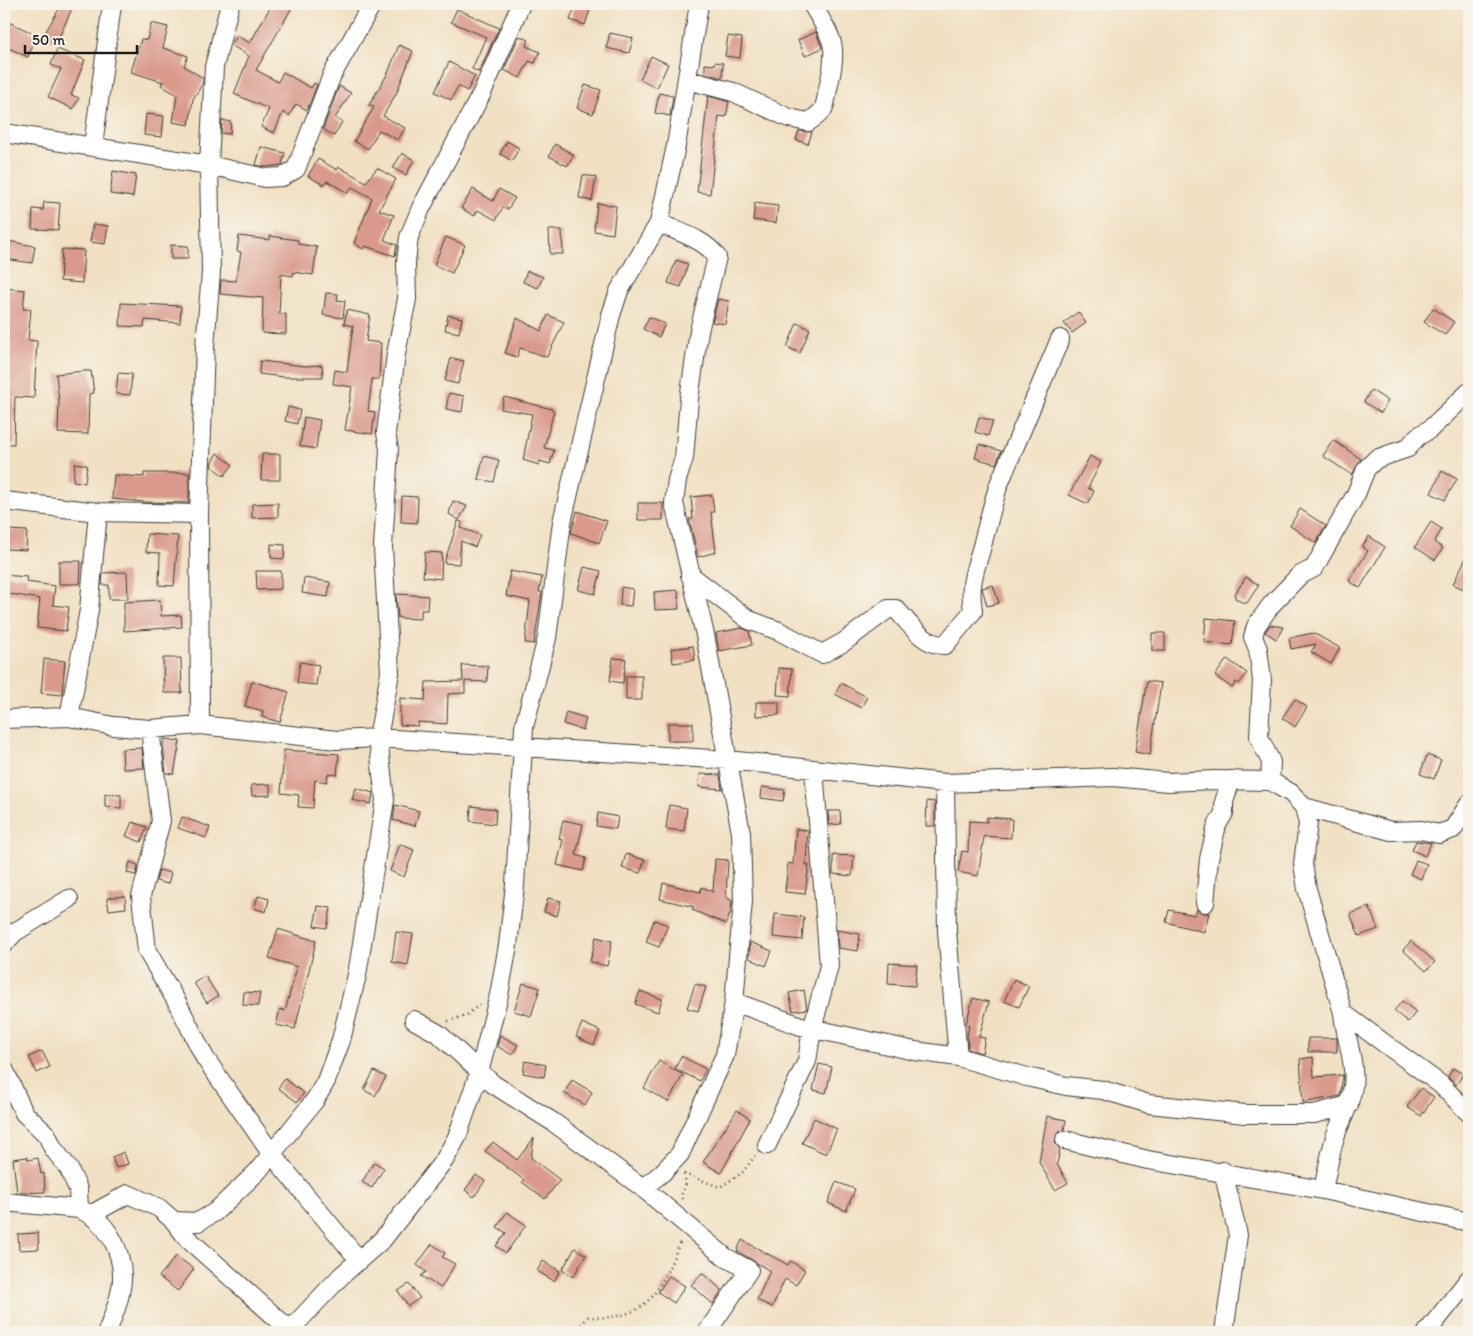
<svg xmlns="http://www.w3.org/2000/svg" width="1473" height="1336" viewBox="0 0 1473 1336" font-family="Itim,sans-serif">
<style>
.building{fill:#d99a8c}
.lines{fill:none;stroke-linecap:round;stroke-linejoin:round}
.minor-casing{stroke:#3c3935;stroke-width:20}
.path{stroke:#3c3935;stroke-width:2.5;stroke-dasharray:1 4;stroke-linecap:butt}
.minor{stroke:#fff;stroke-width:18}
</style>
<rect width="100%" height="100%" fill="#f7f3e8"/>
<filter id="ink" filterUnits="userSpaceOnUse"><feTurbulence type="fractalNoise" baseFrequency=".02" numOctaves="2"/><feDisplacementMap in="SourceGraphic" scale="10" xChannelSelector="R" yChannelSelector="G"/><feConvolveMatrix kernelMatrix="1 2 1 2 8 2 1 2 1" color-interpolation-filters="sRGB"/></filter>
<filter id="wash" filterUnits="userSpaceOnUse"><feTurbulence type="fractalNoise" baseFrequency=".0096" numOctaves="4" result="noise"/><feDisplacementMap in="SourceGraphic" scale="20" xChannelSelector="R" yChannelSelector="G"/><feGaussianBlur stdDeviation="1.12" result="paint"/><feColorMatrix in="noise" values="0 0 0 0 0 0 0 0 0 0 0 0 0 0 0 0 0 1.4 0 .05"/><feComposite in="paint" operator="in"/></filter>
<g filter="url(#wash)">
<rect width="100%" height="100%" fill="#f1e0c2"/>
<g id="blocks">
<path class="building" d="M62,4h12l-17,38 -14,-6z
M272,4h22l-38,66 22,12 5,-10 28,16 3,-5 3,2 -10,25 -11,-6 -7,12 -6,-4 -9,21 -13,-6 8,-18 -35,-15 15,-38 -18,-11 6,-9 13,7z
M576,4h16l-7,21 -15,-5z
M457,9l42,19 -20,44 -7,-3 14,-32 -35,-15z
M4,20l33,15 -9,22 -24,-11z
M151,23l17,4 -5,21 25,8 -4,10 19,12v5l-10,16 -4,26 -16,-3 4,-27 -16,-10 2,-3 -32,-10 10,-33 6,1z
M816,32l6,16 -17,8 -7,-16z
M610,33l23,5 -4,15 -23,-5z
M519,36l10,4 -3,6 14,6 -5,11 -6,-2 -9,17 -16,-8z
M728,36l14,2 -2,20 -15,-2z
M399,45l14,6 -17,43 -13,22 22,12 -7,12 -19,-10 -11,19 -14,-8 20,-34 -5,-2 19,-32z
M57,49l28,11 -14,35 8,3 -6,11 -25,-12 13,-28 -10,-4z
M651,56l17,8 -11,24 -17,-9z
M449,62l26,14 -8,15 -9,-5 -7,14 -16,-8z
M715,62l8,1 -1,15 -17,-5v-9l9,1z
M585,85l16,5 -8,24 -16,-6z
M339,86l12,7 -16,25 7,4 -8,14 -11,-7z
M659,93l14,3 -3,20 -15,-3z
M708,96l21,6 -3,15 -7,-1 -9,78 -13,-2z
M146,114l18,2 -2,21 -18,-2z
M222,120l9,2 -1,12 -9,-1z
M799,131l13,1 -4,12 -12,-4z
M507,141l12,7 -7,13 -12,-7z
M555,144l19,11 -7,11 -18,-10z
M261,147l24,6 -3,12 -16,2 -10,-2z
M402,153l12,7 -8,15 -13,-7z
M318,159l19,11 2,-3 27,15 11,-14 19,11 -17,31 15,5 -10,25 13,5 -2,11 -30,-10 -2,3 -9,-6 18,-45 -20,-11 -4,6 -21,-12 -3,4 -16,-9z
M113,171l23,4 -3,22 -23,-3z
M583,175l13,2 -4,24 -13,-3z
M473,189l20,12 6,-12 16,9 -7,11 -5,-2 -7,13 -18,-10 -4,6 -13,-8z
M44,202l16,1 -2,27 -26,-1 1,-20 10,1z
M597,203l19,3 -3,28 -19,-3z
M755,203l23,3 -2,17 -23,-3z
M93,224l15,2 -3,18 -15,-2z
M549,230h13l1,24h-13z
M239,236l31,4v-4l28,4v4l19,3 -4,28 -19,-3 -1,4 -12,-2 -2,40h7v20l-24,-1 1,-35 -43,-4 1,-14 15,1 5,-29 -4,-1z
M446,237l19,8 -13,28 -18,-8z
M7,241l28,5 -3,17 -27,-4z
M171,245l17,1v13h-17z
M62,249l22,1 -2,33 -22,-2z
M676,260l12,4 -7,23 -13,-4z
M527,271l16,6 -5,11 -15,-6z
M4,288l21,2 -2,19h8l-3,31 9,1 -3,57 -19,-1 -1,47h-10z
M326,293l12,1 -1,6 8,1 -2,17 -20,-3z
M718,299l11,2 -4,23 -13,-2z
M121,303l60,3 -1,17 -35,-3 -1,7 -24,-1z
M1433,308l21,14 -9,13 -21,-13z
M347,310l23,5 -4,26 15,2 -2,36h-7l-4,32 7,1 -3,22 -27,-4 7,-43 -19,-3 2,-14 12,2 6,-46 -9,-2z
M1078,312l8,11 -14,10 -8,-10z
M448,315l14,3 -3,15 -14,-3z
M548,315l16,7 -17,35 -27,-9 -3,9 -12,-4 12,-35 24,13z
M649,317l16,7 -6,13 -16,-8z
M797,323l13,6 -10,24 -13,-6z
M451,358l13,3 -6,23 -13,-3z
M260,361l45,5 17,-1 1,12h-39l-25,-3z
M84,371h7l3,22 -5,1 -1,40 -30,-1 1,-32 -3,-27z
M118,373l14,1 -2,21 -14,-1z
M1371,390l17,11 -7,12 -17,-11z
M449,393l15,3 -2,16 -16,-3z
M504,397l48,12 2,2 -10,37 10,2 -4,14 -10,-3 -1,4 -16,-5 9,-46 -31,-5z
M288,407l12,3 -3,14 -12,-3z
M304,417l16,3 -4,29 -16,-3z
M979,417l14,4 -5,15 -13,-4z
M1333,440l28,19 -9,16 -29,-19z
M979,444l22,7 -5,13 -21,-6z
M217,453l16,12 -9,11 -13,-10 1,-4z
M262,454h18v26h-19z
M484,456l15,4 -5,22 -16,-3z
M1090,456l11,6 -13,26 6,3 -6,13 -19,-9z
M75,463l12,2 -2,18 -12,-2z
M1442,471l15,8 -12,21 -14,-7z
M144,473h45v30l-45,-1 -32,-3 2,-24 30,2z
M712,495l2,17h-3l5,40 -18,5 -9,-38h4l-2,-22z
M402,496l16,1 -1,26 -16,-1z
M453,501l14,5 -8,14 -10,-6z
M278,503v14l-26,1v-14z
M638,503h25v17h-25z
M1300,509l26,17 -10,17 -26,-17z
M577,511l30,10 -8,22 -28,-10z
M458,521l4,1 -1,6 19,7 -5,12 -14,-6 -2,23 -15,-1z
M1431,522l11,7 -8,13 9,6 -8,12 -20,-13z
M6,530l21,1 -1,19 -21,-1z
M147,534l31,2 -4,50 -15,-1 1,-32 -14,-1z
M1369,536l16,11 -25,41 -11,-7 19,-30 -6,-4z
M271,544l14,1 -1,14 -13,-1z
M425,552l17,1 -1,26 -18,-2z
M1469,552v40l-16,-8z
M59,561h22l-1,23h-21z
M584,567l17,4 -6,23 -17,-4z
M256,571h25v18l-24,1z
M510,571l32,6 -3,15h3l-8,52 -9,-1 5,-42 -24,-5z
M127,572l1,27h-19v-14h-7l1,-12z
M4,575l23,2 -1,5 29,4 -2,19 16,2 -3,24 -29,-3 3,-29 -36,-6z
M1246,577l13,8 -12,18h-4l-8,-5v-4z
M304,578l26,4 -2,15 -26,-4z
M993,585l6,18 -12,3 -5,-18z
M621,587l12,2 -2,17 -11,-1z
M678,590l1,19 -24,1 -1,-18z
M396,594l32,2 -1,14h-6v9l-23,-1z
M160,600l1,16 20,-1 1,12 -58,4v-29z
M1206,618l29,3 -3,24 -28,-3z
M1270,625l14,2 -8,12 -11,-7z
M742,628l7,3 3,14 -33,6 -3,-18z
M1152,633h13v18h-13z
M1313,633l27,15 -9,16 -20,-12 5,-8 -25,5 -2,-11z
M693,646l2,14 -22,3 -2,-14z
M163,658h18l1,35h-18z
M613,658l13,1 -3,24 -13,-2z
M44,659l21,2 -3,34 -21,-2z
M1227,659l20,14 -8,11 -3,-2 -4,6 -17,-12z
M300,662l19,3 -3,20 -19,-2z
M462,665l26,1 -1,16 -22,-1v12l-17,1 -1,30 -29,-2v4l-18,-1v-27l25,2 1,-18 37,-1z
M779,668l13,1 -2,27 -13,-1z
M626,676h16v24h-16z
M252,681l37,11 -9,30 -18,-5 1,-6 -18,-5z
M1147,681l14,2 -11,72 -15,-3z
M841,683l26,14 -6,11 -26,-14z
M1295,699l12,8 -12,20 -13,-9z
M756,702h23v13l-23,1z
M566,712l20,6 -3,12 -20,-6z
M668,723h25v18h-25z
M164,739l16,2 -6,33 -8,-1 -3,-28z
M142,748l2,20 -21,1 -1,-20z
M284,750l55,4 -2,21 -9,-1 -1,8 -12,-2 -2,28 -15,-1 1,-12 -18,-2z
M1427,755l14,5 -7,19 -14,-5z
M700,774l20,1 2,14 -23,-2z
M270,784v11l-18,1 -1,-11z
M762,787l23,3 -2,11 -22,-3z
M356,788l17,5 -2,11 -19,-4z
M105,794l16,1v13l-16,-1z
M927,801l8,1v24h-9z
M395,805l24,6 -4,15 -22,-6z
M669,805l18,3 -3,23 -18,-2z
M471,806l25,3 -1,15 -25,-3z
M828,811h12l1,13 -12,1z
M598,813l20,4 -2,12 -20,-3z
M182,817l28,10 -4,11 -28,-10z
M987,817l25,2 -1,19 -27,-2 -6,40 -20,-4 4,-21 6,1 1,-31 18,1z
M563,820l20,4 -7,31 10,3 -3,13 -26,-6 6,-25 -4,-1z
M132,822l15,5 -6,15 -15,-6z
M796,829l12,1 -2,35h3l-4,29 -20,-2 3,-29 5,1z
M1416,841l15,2 -6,13 -13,-6z
M400,844l14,6 -10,27 -14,-6z
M626,854l19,6 -5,13 -18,-5z
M833,855l21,1 -2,20 -19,-2z
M715,859l13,1 -2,37 6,4 -1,10 -5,13 -34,-14 2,-3 -34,-8 3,-16 37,9 2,-5 11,5z
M1416,860l11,4 -6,15 -11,-5z
M130,862l8,3 -2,10 -9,-2z
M159,870l12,3 -3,11 -12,-3z
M125,896l1,12 -17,2 -2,-12z
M258,896l11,3 -3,13 -12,-4z
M548,898l13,3 -4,15 -13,-4z
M318,906l13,2 -4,20 -13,-2z
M1369,907l9,22 -19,7 -9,-22z
M1197,909l7,4h5l-5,19 -38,-10 3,-12 26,5z
M775,914l29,3 -2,23 -29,-3z
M654,920l14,5 -9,22 -13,-5z
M278,929l38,12 -21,88 -19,-4 4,-16 5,2 12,-44 -28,-9z
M837,930l23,4 -2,17 -20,-3z
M396,932l17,2 -5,31 -16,-3z
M596,937l16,4 -5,25 -17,-4z
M1411,941l24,21 -9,9 -23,-21z
M750,942l22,9 -6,15 -17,-8z
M889,963l28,2 -2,21 -27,-2z
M205,976l13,20 -11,7 -13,-20z
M1014,979l15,7 -10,21 -15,-6z
M523,983l17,5 -9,28 -17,-5z
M695,984l11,3 -8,24 -11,-3z
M804,990l3,19 -14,2 -4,-18z
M640,991l22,8 -4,13 -23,-8z
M244,992l16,1 -2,13 -15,-1z
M973,998l16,4 -10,35 6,1 -3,15 -14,-4 -1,-12 2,-12 -3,-1z
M1402,1001l14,11 -8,10 -14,-11z
M582,1023l18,8 -6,14 -18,-8z
M500,1035l18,10 -6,10 -15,-9z
M1308,1038h29v14h-29z
M42,1051l8,16 -13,6 -8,-16z
M681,1056l25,13 -6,12 -25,-12z
M1313,1057l1,20 29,-2 -3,21 -37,7 -3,-44z
M525,1061l21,4 -2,12 -21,-4z
M659,1061l24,14 -15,27 -24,-14z
M819,1064l13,3 -6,26 -13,-3z
M1453,1068l10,6 -7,11 -8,-8z
M374,1071l12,6 -11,19 -11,-6z
M285,1079l19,14 -7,9 -19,-14z
M572,1080l20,12 -7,13 -21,-12z
M1421,1088l13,9 -13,19 -14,-9z
M737,1110l13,9 -29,54 -18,-11z
M1047,1116l19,4 -2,10 -7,3 -2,10 5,6 -3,15 11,19 -13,7 -16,-28z
M814,1118l23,11 -11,25 -24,-11z
M534,1138l-3,20 29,22 -15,19 -23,-17 2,-2 -39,-29 8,-9 24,18z
M124,1152l4,12 -12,4 -4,-11z
M27,1157l1,3 10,-2 3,16 3,-1 1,19 -28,1 -4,-34z
M374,1162l10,6 -12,20 -10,-6z
M476,1175l9,6 -11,16 -9,-7z
M836,1182l19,7 -9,22 -18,-8z
M507,1212l19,13 -20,28 -10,-7 10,-13 -9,-6z
M38,1233l1,16 -20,1 -1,-16z
M742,1240l46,25 2,-4 15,9 -9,15 -11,-6 -13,28 -15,-7 13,-29 -33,-20z
M432,1244l13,9 -3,4 13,7 -14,24 -20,-12 5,-4 -9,-7z
M575,1248l11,7 -13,22 -11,-7z
M176,1256l18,13 -16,22 -19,-14z
M543,1261l17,10 -6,10 -17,-10z
M702,1273l20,17 -9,14 -22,-19z
M669,1276l16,10 -11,17 -16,-11z
M409,1284l11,14 -12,8 -10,-15z"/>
</g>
</g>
<g filter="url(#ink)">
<use href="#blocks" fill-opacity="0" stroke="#3c3935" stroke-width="1"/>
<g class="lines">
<defs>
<path id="minor" d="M688,80l45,12 56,26 19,4c21,-13 16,-17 21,-38 10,-42 2,-46 -17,-80
M4,133l205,32 56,13 17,-1 14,-8 36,-94 40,-71
M93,146l19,-142
M4,501l94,11 101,2
M690,575l59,45 30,11 43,23 22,-12 44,-33h8c13,14 28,37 49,36l28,-34c-5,-32 4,-43 11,-73 5,-18 9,-36 15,-54l61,-145
M69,717l20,-107 9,-98
M4,719l65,-2 44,9 37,3 50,-4 137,15 41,-2 350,22 217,23 168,-6 55,5 46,-2 56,1 21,12 13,14 4,16 -5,41 4,25 36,124c2,23 13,50 10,73 -2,18 -12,34 -18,51 -5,17 -8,35 -12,53
M200,725l-1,-211 6,-168 6,-74 -2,-107 5,-98 16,-63
M150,729l11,92 -20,75 6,55 31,53 27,54 66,95 88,107
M1270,781l1,-19 -12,-25 3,-57 -4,-31 -5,-12 3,-11 15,-21 28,-29 15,-8 42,-74 10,-25 10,-10 32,-11 9,-11 13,-8 39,-37
M1304,807l87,24 30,-1 18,4 14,-5 16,-25
M1205,903l4,-44 8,-34 7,-12v-11l7,-22
M4,944l11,-12 54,-33
M734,1002l67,24 114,25 43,6 -11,-126 -2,-148
M1343,1013l97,71 29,29
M414,1020l25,14 54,50 60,38 90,66 82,69 24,13 -42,62
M958,1057l69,20 39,9 37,4 46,14 96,10h69l35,-9
M4,1069l20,44 23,22 6,13 16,21 9,20 1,20c28,11 44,42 43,71 -1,18 -9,36 -15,52
M1065,1140l83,20 175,30 146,32
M767,1145l40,-84 5,-32 17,-63 -15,-197
M1223,1171l15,64 -14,97
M643,1188l19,-15 18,-19 45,-99 9,-53 9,-101 -2,-68 -36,-198 -31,-132 3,-23 7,-22 5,-59 10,-68 18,-74c-12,-18 -39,-25 -58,-34l17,-77 23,-142
M4,1202l75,7
M92,1214l36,-20 31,14 15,13 24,1 17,-10 42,-40 58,-72 11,-19 15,-41 16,-65 28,-175 -7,-62 12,-65 -7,-126 6,-98 -3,-16 10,-79 11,-55 -1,-37 3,-25 12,-29 61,-115 39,-89
M174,1221l14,18 102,91 51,-54 42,-37 62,-80 12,-22 22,-64 20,-78 9,-50 7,-60 9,-158 23,-89 15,-116 49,-207 8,-24 40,-68
M1427,1332l42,-53"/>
</defs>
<use href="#minor" class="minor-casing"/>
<path class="path" d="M448,1021l19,-6 13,-11
M684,1174l36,13 22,-14 13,-17
M682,1199l-1,-3 5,-13 -2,-9
M574,1332l14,-15c62,5 72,-28 93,-77"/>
<use href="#minor" class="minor"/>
</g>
</g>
<rect width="1473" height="1336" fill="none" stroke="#f7f3e8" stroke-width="20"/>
<path d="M25 45v8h112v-8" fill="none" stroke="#1c1c1c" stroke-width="2.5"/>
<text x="32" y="45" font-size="15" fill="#1c1c1c" stroke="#f7f3e8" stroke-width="4" paint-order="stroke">50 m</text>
</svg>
